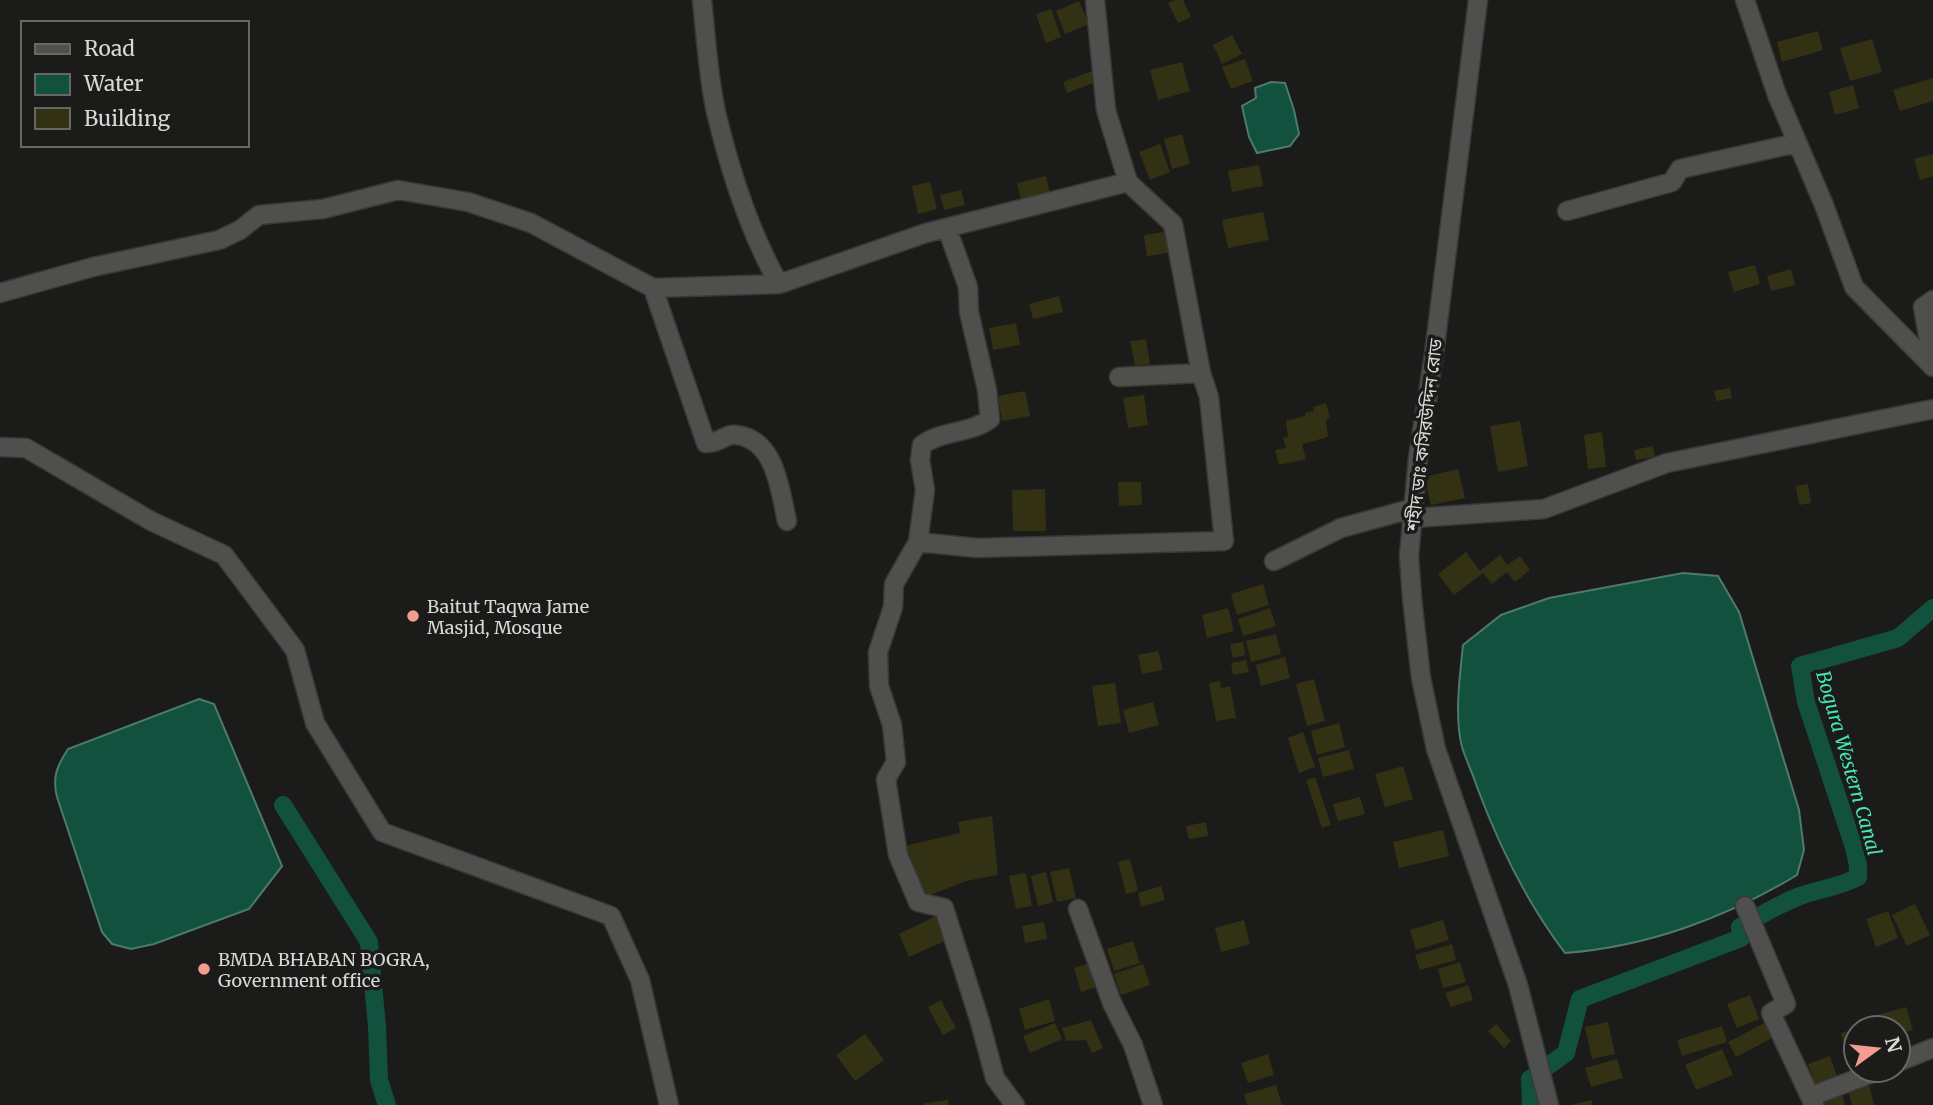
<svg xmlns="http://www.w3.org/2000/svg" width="1933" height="1105" viewBox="0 0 1933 1105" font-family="Merriweather,'Noto Sans Bengali',serif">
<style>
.water{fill:#12513e;stroke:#4d7a6c;stroke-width:2}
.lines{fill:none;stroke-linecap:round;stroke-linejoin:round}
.canal{stroke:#12513e;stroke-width:18}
.building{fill:#323113}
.minor-casing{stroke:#383937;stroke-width:21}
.minor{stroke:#4f504e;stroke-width:18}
.poi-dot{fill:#f59c90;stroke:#1b1c1a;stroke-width:2.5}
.labels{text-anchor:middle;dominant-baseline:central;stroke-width:7;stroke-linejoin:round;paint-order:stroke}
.street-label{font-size:18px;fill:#d8d9d7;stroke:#1b1c1a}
.poi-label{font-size:18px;fill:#d8d9d7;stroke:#1b1c1a;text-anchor:start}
.water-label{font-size:19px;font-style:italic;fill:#48e6b4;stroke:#1b1c1a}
</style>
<rect width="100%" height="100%" fill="#1b1c1a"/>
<path class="water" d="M1271,82l14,1 9,27 5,24 -9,12 -33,7 -8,-16 -7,-31 14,-8 -1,-10z
M1683,573l35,3 21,36 60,198 5,40 -7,25c-69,42 -150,72 -232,78 -38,-50 -66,-107 -88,-166 -4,-13 -11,-27 -15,-40 -8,-31 -2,-71 1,-102l38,-30 48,-17z
M199,699l15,5 68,162 -33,43 -95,35 -23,5 -19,-5 -10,-12 -45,-135c-5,-20 0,-31 11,-48z"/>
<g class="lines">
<path class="canal" d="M283,805l86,137 8,84 2,54 8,25
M1531,1105l-1,-26 36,-26 14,-54 161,-61 -1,-11c19,-11 39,-23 60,-31 19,-7 40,-9 58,-19v-12l-5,-21 -47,-142 -6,-36 98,-28 35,-30"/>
</g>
<path class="building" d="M1175,0h8l8,17 -13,6 -10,-20z
M1079,1l10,23 -24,10 -9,-23z
M1051,9l10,28 -15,6 -10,-29z
M1818,31l5,19 -41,12 -5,-20z
M1232,35l10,19 -20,10 -9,-19z
M1872,39l10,33 -32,9 -10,-33z
M1245,59l8,22 -22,8 -9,-22z
M1182,62l8,29 -32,9 -8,-30z
M1092,71l4,11 -29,11 -4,-11z
M1933,78v23l-33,10 -7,-21z
M1853,85l6,23 -24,7 -6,-23z
M1182,134l8,30 -18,5 -8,-30z
M1160,144l10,28 -20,8 -11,-28z
M1933,154v22l-13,4 -6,-21z
M1259,165l4,21 -31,6 -4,-21z
M1046,176l4,17 -29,7 -4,-17z
M930,182l7,27 -19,5 -6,-28z
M961,190l4,15 -21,5 -4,-15z
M1263,212l6,28 -41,8 -6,-28z
M1171,231l3,21 -27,4 -3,-21z
M1755,265l5,19 -26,8 -6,-20z
M1791,269l4,16 -24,6 -4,-15z
M1059,296l4,16 -30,7 -4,-15z
M1016,323l4,22 -27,5 -4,-22z
M1146,339l4,25 -15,2 -5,-25z
M1730,388l2,10 -16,3 -2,-10z
M1025,391l5,25 -28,5 -4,-25z
M1144,395l4,30 -20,3 -5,-30z
M1326,403l4,15 -4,2 2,17 -26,7 4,15 -27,6 -4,-15 11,-2 -3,-10 5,-1 -2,-16 19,-5v-3l9,-2 -1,-4z
M1520,421l8,45 -30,6 -8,-46z
M1602,432l4,35 -18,2 -4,-34z
M1653,446l2,11 -19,3 -2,-10z
M1458,469l7,29 -34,7 -7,-28z
M1118,482h23l1,23 -23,1z
M1808,484l3,19 -12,2 -3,-19z
M1045,489l1,42h-33l-1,-41z
M1466,552l14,19 20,-16 7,10 13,-9 10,14 -15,12 -8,-10 -15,12 -9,-11 -29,22 -16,-21z
M1263,584l6,21 -32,10 -6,-21z
M1228,608l6,23 -27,7 -5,-23z
M1270,608l6,18 -33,10 -5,-17z
M1276,634l5,20 -30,8 -5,-21z
M1243,642l2,13 -12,3 -3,-14z
M1158,651l5,19 -21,4 -4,-19z
M1285,657l5,21 -29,8 -5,-21z
M1246,660l3,12 -16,3 -2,-12z
M1314,679l11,42 -18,5 -11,-42z
M1220,681l1,7 9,-2 6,32 -20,3 -7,-38z
M1115,683l6,40 -23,3 -6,-40z
M1153,702l6,23 -30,8 -6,-23z
M1339,723l6,24 -28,8 -6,-24z
M1303,732l12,35 -16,6 -11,-35z
M1349,750l5,19 -31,8 -5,-19z
M1403,766l10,33 -28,8 -10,-33z
M1315,777l16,48 -9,3 -16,-48z
M1360,797l5,17 -27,7 -5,-17z
M992,816l6,59 -32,6 -46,18 -20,-52 60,-14 -2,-11z
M1206,822l2,14 -19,3 -3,-13z
M1443,830l6,26 -50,12 -6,-26z
M1130,859l8,32 -12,3 -8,-32z
M1069,868l7,30 -19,4 -7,-30z
M1046,872l7,30 -15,4 -7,-30z
M1026,873l6,33 -16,3 -7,-33z
M1161,886l4,14 -24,7 -3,-14z
M1915,904l15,31 -23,11 -15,-31z
M1888,911l10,27 -22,9 -10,-28z
M940,914l11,24 -42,19 -10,-23z
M1244,920l6,24 -29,8 -6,-24z
M1443,920l6,20 -33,10 -6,-20z
M1044,922l3,17 -22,4 -3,-17z
M1133,941l7,22 -26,8 -7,-22z
M1452,944l4,16 -36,10 -5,-15z
M1096,961l7,24 -22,7 -7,-24z
M1460,962l6,20 -23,6 -5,-19z
M1143,964l7,21 -29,10 -7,-21z
M1468,985l5,15 -22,7 -6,-14z
M1750,995l9,24 -22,9 -10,-24z
M1049,999l6,22 -30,9 -6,-21z
M941,1000l15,28 -13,7 -15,-28z
M1906,1007l7,23 -15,4v-6h-23l-4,-11z
M1091,1020l12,28 -11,5 -6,-13 -20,1 -4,-13z
M1770,1020l8,15 -42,22 -8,-15z
M1608,1022l7,32 -23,5 -7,-32z
M1055,1023l7,16 -32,14 -7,-17z
M1496,1024l15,17 -7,7 -16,-17z
M1722,1026l5,16 -45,14 -5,-16z
M1856,1029v38l-6,1 -9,-35z
M865,1034l19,26 -29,21 -19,-26z
M1722,1049l11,26 -37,15 -11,-25z
M1268,1054l6,21 -26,8 -7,-20z
M1830,1056l8,23 -22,8 -8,-23z
M1617,1059l6,19 -32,9 -6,-19z
M1868,1081l6,24h-22l-5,-18z
M1276,1085l6,20h-35l-3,-11z
M1841,1091l4,14h-25l-2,-9z
M948,1100l1,5h-24v-2z
M1592,1100v5h-18v-1z"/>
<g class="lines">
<defs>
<path id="minor" d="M702,0c4,37 6,76 14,112 14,59 33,119 63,172
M1095,0l11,110 22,72
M1478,0l-44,354 -16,104 -9,98 3,42 9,80 15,71 82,236 31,120
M1745,0l32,95 47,110 30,82 79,80
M1567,211l105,-29 8,-13 117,-26
M947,228l21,59 1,25 18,78 3,29c-20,15 -48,11 -68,26l-2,15 5,30 -7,52 -24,42 -1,23 -15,45 1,34 13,39 4,37 -10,17 12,76 20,47 26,6 36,114 15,56 20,27
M653,288l53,155c12,1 20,-10 31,-8 39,5 43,56 50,86
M0,293l93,-26 126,-27 21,-10 19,-15 64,-6 75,-19 70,12 63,21 122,65 126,-4 147,-51 202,-51 45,42 28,149 8,24 15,144 -247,7 -59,-6
M1933,300l-10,7 10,56
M1119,377l82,-4
M0,447l26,1 125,73 73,34 71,95 20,73 67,109 229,84 29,64 29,125
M1414,518l130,-9 123,-46 266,-54
M1274,561l67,-33 73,-20
M1745,906l41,98 -15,9 43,92
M1078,909l34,94 21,42 20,60
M1898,1062l35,-14
M1812,1096l68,-26"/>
</defs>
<use href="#minor" class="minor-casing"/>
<use href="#minor" class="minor"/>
</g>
<g class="poi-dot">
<circle cx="413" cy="616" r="7"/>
<circle cx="204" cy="969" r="7"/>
</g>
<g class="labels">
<g class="street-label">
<text transform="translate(1424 435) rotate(-83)">শহীদ ডাঃ কসিরউদ্দিন রোড</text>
</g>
<g class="poi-label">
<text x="427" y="606">Baitut Taqwa Jame<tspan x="427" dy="21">Masjid, Mosque</tspan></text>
<text x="218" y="959">BMDA BHABAN BOGRA,<tspan x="218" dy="21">Government office</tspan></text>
</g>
<g class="water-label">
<text transform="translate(1849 763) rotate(74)">Bogura Western Canal</text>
</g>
</g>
<rect x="21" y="21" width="228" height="126" fill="#1b1c1a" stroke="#676866" stroke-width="2"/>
<rect x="35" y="44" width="35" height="10" fill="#4f504e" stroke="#676866" stroke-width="2"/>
<text x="84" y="56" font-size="21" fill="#d8d9d7">Road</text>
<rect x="35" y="74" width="35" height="21" fill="#12513e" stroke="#676866" stroke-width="2"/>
<text x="84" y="91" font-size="21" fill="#d8d9d7">Water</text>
<rect x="35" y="108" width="35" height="21" fill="#323113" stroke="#676866" stroke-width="2"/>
<text x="84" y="126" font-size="21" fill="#d8d9d7">Building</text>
<g transform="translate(1877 1049) rotate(75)"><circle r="33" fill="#1b1c1a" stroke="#676866" stroke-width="2"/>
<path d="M0-5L12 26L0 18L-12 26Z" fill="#f59c90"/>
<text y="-10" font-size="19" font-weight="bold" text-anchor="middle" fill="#d8d9d7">N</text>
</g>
</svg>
